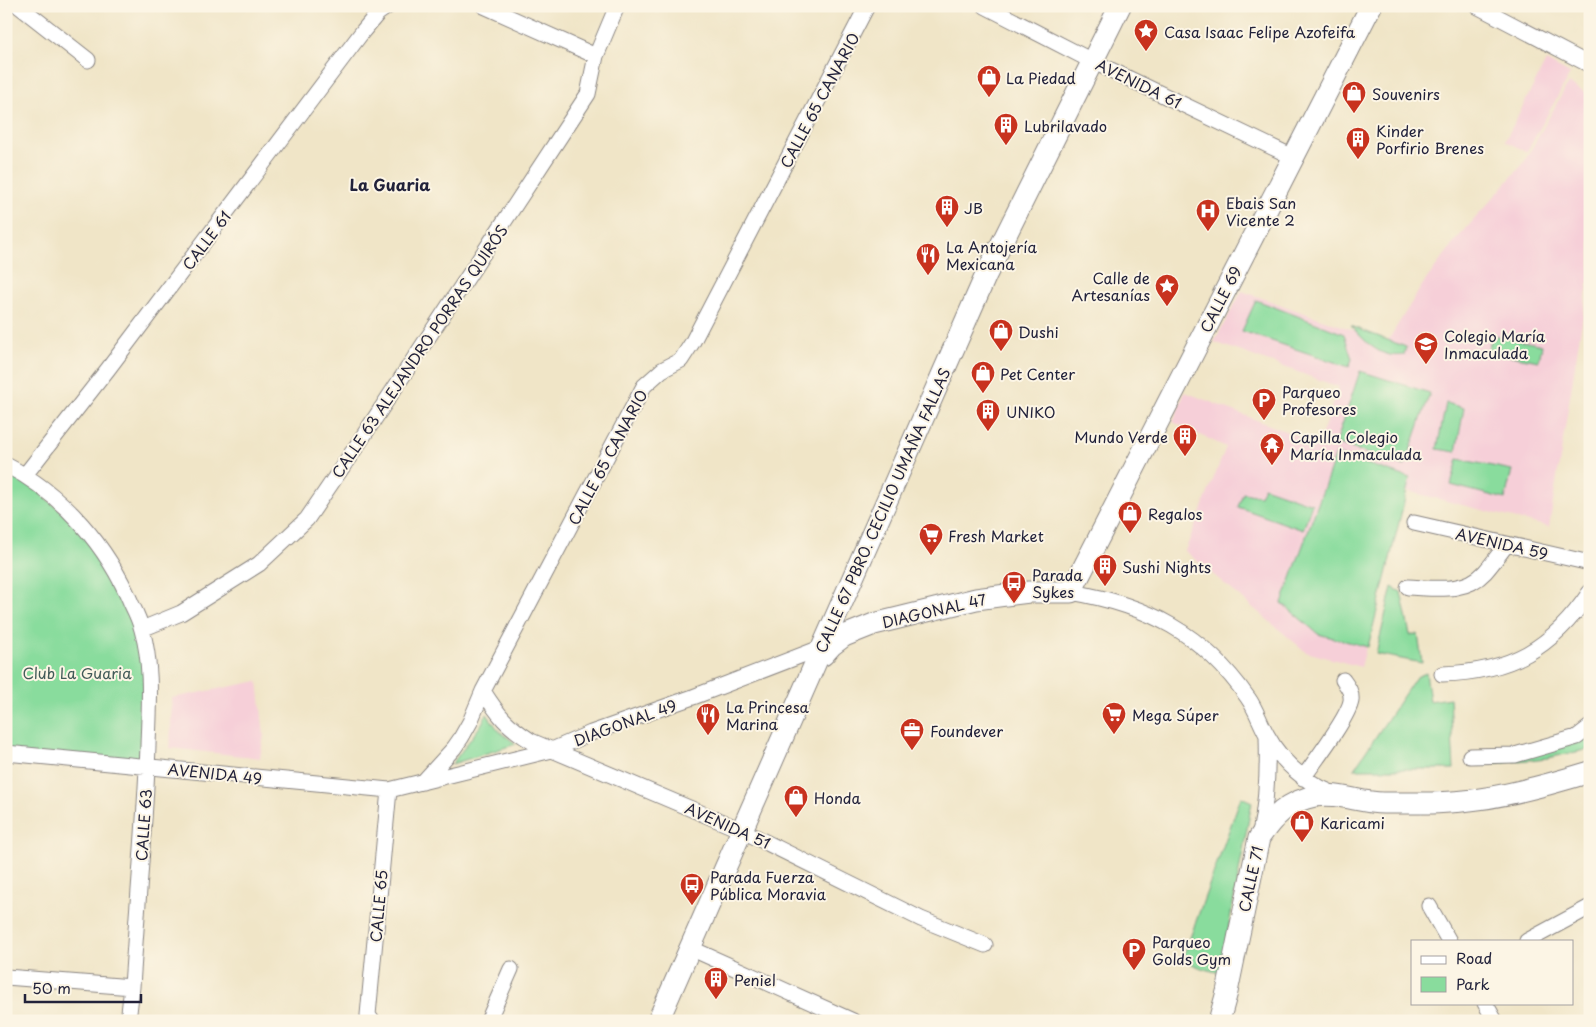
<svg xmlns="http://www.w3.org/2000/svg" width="1596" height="1027" viewBox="0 0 1596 1027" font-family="'Playpen Sans',sans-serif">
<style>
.built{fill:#f6cfd8}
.green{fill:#89dc9d;stroke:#567f6c}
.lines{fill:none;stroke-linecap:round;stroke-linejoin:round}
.street-casing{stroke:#898481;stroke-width:17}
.secondary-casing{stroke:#898481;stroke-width:23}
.street{stroke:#fff;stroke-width:15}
.secondary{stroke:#fff;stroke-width:21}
.labels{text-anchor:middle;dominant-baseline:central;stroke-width:4;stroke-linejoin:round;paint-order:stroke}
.poi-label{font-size:15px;fill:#22223b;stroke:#fcf5e5;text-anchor:start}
.street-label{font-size:15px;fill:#22223b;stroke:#fcf5e5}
.park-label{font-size:15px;fill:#415a58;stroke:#fcf5e5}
.neighbourhood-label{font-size:16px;font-weight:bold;fill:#22223b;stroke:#fcf5e5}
</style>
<rect width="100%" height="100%" fill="#fcf5e5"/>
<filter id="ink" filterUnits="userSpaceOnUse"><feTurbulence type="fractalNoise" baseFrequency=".02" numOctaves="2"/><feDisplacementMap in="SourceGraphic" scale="10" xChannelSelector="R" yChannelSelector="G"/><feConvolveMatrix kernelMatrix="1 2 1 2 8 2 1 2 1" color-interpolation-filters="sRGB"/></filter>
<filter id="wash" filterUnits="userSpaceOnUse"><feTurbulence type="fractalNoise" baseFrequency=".0096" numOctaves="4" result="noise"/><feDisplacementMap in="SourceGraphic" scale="20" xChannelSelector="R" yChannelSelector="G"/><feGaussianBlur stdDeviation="1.12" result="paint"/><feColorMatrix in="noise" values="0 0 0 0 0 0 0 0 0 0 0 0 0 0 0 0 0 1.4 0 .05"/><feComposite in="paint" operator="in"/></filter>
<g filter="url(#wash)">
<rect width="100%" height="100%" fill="#f0e5c7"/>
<path class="built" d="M1546,61l24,13 -43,78 -22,-11z
M1568,83l22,12v177l-41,255 -142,-36 -46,176 -55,-15 -121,-101 41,-104 -53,-25 12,-30 133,52 21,-57 -125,-45 28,-51 145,51 36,-58 33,-44 67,-76z
M258,681l6,54 -4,23 -90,-10 2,-50z"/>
<path class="green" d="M1256,300l88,34 8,25 -3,8 -107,-36z
M1351,326l55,21 -2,8c-24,4 -38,-13 -53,-29z
M1492,335l50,10 -3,16 -51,-9z
M1360,371l70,22 -25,73 -69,-23z
M1446,403l18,5 -8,44 -19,-3z
M1336,454l74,24 -42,169 -50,-13 -36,-31z
M1458,459l54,11 -7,29 -54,-14z
M6,465l84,70 52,94 5,137 -141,-13z
M1264,487l48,17 -9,26 -65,-23 5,-14 17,3z
M1392,587l9,5 9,43 8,-1 4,29 -46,-9z
M1426,673l4,28 20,-3 4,71h-100l62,-92z
M487,714l12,17 17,13 -64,20 29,-39z
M1590,735v14l-43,9 -69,7 -6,-3z
M1241,797l11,5 -32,171 -16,-4 -22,-9z"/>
</g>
<g filter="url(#ink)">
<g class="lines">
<defs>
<path id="street" d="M19,6l69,54
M484,6l112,50
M985,6l107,55 201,96
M1477,6l113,59
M6,465c57,29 102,82 126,140 4,8 8,17 10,25 11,38 7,78 6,116 -3,81 -11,161 -16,241l-4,34
M25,475l83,-106 255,-338 15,-18 10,-7
M1414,523l176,40
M1408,587c27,1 57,7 77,-15 8,-9 15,-19 22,-28
M1071,592c76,13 132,41 177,106 8,11 12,25 19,37 15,28 37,47 67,59
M142,629l39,-16 78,-49 48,-45 51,-75 230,-350 8,-38 21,-50
M1442,674c68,-2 110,-25 148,-82
M483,691c16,25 23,34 48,50l210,89 180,89 64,26
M6,753l383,37 163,-40 39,-17 102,-36 130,-50
M1470,756l45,-1 62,-18 13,-10
M1303,778c11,-16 45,-60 48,-77 1,-9 -3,-14 -8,-21
M423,782l31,-34 7,-10 9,-16 13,-31 161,-305 18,-16 19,-10 11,-17 175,-337
M1260,833c7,-32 8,-64 7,-96
M1429,906l20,35
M1527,941l63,-34
M690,948l163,73
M6,977l126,10
M1485,1003l10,18
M372,1021l-4,-6 21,-225
M488,1021l23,-52"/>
<path id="secondary" d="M823,655l9,-10 12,-9 30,-12 102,-25 53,-7h42l300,-586
M658,1021l328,-746 134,-269
M1219,1021l8,-29 32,-154c14,-21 29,-37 56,-42 23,-4 45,7 68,7 32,0 64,1 96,-4 37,-5 75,-16 111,-27"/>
</defs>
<use href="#street" class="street-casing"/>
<use href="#secondary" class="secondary-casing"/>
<use href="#street" class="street"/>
<use href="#secondary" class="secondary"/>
</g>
</g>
<defs>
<symbol id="sight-pin" viewBox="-11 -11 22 30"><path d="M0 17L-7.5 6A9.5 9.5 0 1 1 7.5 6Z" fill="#c8321e" stroke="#fcf5e5"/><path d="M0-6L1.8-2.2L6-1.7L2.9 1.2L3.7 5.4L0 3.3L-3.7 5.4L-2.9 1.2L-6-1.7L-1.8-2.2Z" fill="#fff"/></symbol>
<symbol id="shop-pin" viewBox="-11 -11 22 30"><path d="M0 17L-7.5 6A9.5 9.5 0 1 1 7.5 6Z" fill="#c8321e" stroke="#fcf5e5"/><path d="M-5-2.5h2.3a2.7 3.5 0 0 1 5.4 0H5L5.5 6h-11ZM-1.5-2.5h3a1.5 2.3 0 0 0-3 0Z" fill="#fff"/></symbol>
<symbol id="building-pin" viewBox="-11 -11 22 30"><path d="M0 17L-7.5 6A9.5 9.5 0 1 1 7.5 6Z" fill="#c8321e" stroke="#fcf5e5"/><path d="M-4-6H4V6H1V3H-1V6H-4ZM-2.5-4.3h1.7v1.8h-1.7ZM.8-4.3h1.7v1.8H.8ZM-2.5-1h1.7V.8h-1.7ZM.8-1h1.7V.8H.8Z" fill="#fff"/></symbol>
<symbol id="hospital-pin" viewBox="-11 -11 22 30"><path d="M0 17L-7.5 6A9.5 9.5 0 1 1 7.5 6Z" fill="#c8321e" stroke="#fcf5e5"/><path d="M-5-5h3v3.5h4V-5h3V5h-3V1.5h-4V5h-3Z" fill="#fff"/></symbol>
<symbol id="restaurant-pin" viewBox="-11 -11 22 30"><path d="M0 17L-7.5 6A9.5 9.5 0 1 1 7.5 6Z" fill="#c8321e" stroke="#fcf5e5"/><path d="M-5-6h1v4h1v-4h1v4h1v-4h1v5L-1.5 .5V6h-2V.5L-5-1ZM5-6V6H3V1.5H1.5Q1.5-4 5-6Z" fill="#fff"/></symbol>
<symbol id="university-pin" viewBox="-11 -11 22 30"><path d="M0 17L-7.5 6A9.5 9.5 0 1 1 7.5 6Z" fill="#c8321e" stroke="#fcf5e5"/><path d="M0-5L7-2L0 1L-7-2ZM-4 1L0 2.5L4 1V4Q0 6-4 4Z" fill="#fff"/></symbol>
<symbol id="parking-pin" viewBox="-11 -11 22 30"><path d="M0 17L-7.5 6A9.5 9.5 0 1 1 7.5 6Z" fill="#c8321e" stroke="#fcf5e5"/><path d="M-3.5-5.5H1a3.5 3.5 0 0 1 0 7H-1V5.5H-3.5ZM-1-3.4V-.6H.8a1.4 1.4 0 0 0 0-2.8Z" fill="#fff"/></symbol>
<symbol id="temple-pin" viewBox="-11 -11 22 30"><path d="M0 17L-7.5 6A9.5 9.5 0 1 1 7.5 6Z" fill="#c8321e" stroke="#fcf5e5"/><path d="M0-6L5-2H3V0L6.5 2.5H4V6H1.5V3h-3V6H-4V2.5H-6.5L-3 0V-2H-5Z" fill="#fff"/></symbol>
<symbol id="supermarket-pin" viewBox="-11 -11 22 30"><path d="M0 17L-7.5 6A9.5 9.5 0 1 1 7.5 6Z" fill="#c8321e" stroke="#fcf5e5"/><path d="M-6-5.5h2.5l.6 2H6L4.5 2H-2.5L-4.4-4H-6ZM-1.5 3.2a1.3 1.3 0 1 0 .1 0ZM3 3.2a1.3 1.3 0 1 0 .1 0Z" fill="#fff"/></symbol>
<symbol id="bus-pin" viewBox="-11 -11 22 30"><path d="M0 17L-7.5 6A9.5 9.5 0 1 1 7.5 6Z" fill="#c8321e" stroke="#fcf5e5"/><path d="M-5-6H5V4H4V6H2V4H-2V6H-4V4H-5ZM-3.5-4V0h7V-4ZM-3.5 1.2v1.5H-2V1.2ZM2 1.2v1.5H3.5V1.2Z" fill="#fff"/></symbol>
<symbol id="office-pin" viewBox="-11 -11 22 30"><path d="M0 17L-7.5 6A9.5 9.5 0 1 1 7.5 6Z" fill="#c8321e" stroke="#fcf5e5"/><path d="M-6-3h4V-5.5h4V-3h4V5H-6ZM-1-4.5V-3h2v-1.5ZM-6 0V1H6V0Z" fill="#fff"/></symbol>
</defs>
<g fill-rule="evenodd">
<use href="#sight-pin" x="1132" y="17" width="28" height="38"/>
<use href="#shop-pin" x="975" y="63" width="28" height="38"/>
<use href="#shop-pin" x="1340" y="79" width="28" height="38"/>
<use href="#building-pin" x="992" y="111" width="28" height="38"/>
<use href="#building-pin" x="1344" y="125" width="28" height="38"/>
<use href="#building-pin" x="933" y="193" width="28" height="38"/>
<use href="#hospital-pin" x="1194" y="197" width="28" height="38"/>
<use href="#restaurant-pin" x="914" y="241" width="28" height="38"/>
<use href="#sight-pin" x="1153" y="272" width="28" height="38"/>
<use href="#shop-pin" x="987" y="317" width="28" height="38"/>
<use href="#university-pin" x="1412" y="330" width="28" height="38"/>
<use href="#shop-pin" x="969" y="359" width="28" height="38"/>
<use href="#parking-pin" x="1250" y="386" width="28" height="38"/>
<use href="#building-pin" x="974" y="397" width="28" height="38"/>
<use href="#building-pin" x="1171" y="422" width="28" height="38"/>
<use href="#temple-pin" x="1258" y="431" width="28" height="38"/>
<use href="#shop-pin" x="1116" y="499" width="28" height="38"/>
<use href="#supermarket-pin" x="917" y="521" width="28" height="38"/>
<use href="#building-pin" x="1091" y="552" width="28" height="38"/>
<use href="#bus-pin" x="1000" y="569" width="28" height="38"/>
<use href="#supermarket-pin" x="1100" y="700" width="28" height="38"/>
<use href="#restaurant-pin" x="694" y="701" width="28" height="38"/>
<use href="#office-pin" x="898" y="716" width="28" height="38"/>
<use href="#shop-pin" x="782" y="783" width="28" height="38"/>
<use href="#shop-pin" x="1288" y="808" width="28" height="38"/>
<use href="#bus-pin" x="678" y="871" width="28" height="38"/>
<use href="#parking-pin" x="1120" y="936" width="28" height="38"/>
<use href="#building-pin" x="702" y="965" width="28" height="38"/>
</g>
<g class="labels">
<g class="poi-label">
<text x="1164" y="31">Casa Isaac Felipe Azofeifa</text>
<text x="1006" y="77">La Piedad</text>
<text x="1372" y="93">Souvenirs</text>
<text x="1024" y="125">Lubrilavado</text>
<text x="1376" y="130">Kinder<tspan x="1376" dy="17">Porfirio Brenes</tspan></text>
<text x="1226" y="202">Ebais San<tspan x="1226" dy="17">Vicente 2</tspan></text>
<text x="964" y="207">JB</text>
<text x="946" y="246">La Antojería<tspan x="946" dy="17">Mexicana</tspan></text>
<text x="1150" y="277" text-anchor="end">Calle de<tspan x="1150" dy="17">Artesanías</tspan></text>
<text x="1018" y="331">Dushi</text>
<text x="1444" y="335">Colegio María<tspan x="1444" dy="17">Inmaculada</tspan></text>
<text x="1000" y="373">Pet Center</text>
<text x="1282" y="391">Parqueo<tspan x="1282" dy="17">Profesores</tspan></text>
<text x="1006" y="411">UNIKO</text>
<text x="1168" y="436" text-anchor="end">Mundo Verde</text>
<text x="1290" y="436">Capilla Colegio<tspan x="1290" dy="17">María Inmaculada</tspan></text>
<text x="1148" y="513">Regalos</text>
<text x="948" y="535">Fresh Market</text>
<text x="1122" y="566">Sushi Nights</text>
<text x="1032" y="574">Parada<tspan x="1032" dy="17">Sykes</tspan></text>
<text x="726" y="706">La Princesa<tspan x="726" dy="17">Marina</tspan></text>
<text x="1132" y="714">Mega Súper</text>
<text x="930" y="730">Foundever</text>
<text x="814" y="797">Honda</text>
<text x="1320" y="822">Karicami</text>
<text x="710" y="876">Parada Fuerza<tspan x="710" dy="17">Pública Moravia</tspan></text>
<text x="1152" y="941">Parqueo<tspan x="1152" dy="17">Golds Gym</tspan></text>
<text x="734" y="979">Peniel</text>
</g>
<g class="street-label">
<text transform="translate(1139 83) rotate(26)">AVENIDA 61</text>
<text transform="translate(819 100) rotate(-62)">CALLE 65 CANARIO</text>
<text transform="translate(206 240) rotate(-53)">CALLE 61</text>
<text transform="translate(1220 299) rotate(-63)">CALLE 69</text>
<text transform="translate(419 351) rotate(-56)">CALLE 63 ALEJANDRO PORRAS QUIRÓS</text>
<text transform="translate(607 457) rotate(-62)">CALLE 65 CANARIO</text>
<text transform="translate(882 510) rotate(-66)">CALLE 67 PBRO. CECILIO UMAÑA FALLAS</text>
<text transform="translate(1502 543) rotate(13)">AVENIDA 59</text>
<text transform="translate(934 610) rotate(-13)">DIAGONAL 47</text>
<text transform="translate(625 722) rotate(-20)">DIAGONAL 49</text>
<text transform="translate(215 773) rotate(6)">AVENIDA 49</text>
<text transform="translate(143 825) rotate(-86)">CALLE 63</text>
<text transform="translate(728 825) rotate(24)">AVENIDA 51</text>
<text transform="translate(1250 879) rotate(-78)">CALLE 71</text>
<text transform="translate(378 906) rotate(-85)">CALLE 65</text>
</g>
<g class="park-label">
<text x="77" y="672">Club La Guaria</text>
</g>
<g class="neighbourhood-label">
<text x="390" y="184">La Guaria</text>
</g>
</g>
<rect width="1596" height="1027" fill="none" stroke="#fcf5e5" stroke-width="25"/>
<rect x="1411" y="940" width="162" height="65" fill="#fcf5e5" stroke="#a5a1a1"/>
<rect x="1421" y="956" width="25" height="8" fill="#ffffff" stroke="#a5a1a1"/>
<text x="1456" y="964" font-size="15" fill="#22223b">Road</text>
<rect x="1421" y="977" width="25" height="15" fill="#89dc9d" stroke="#a5a1a1"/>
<text x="1456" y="990" font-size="15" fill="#22223b">Park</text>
<path d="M25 994v8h116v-8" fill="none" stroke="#22223b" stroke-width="2.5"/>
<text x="32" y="994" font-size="15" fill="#22223b" stroke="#fcf5e5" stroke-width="4" paint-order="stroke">50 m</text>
</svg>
